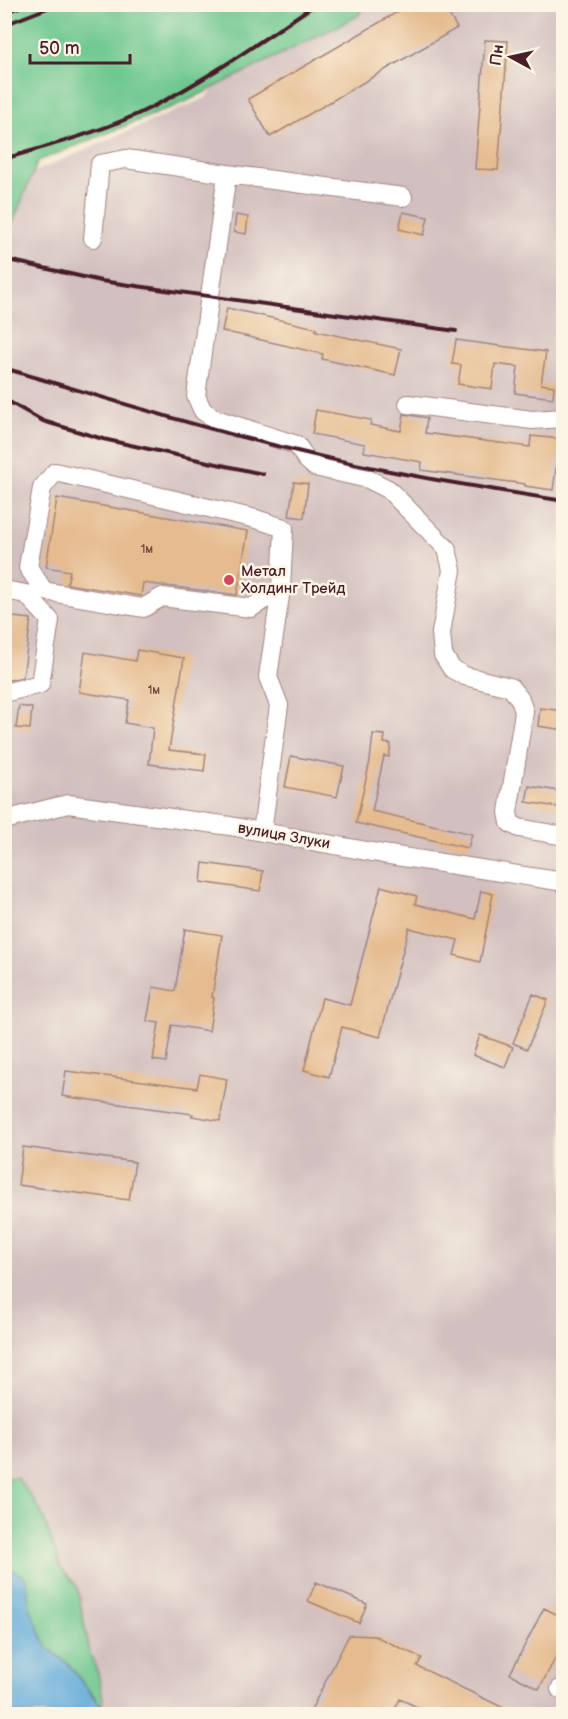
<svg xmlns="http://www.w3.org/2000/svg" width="568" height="1719" viewBox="0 0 568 1719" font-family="'Balsamiq Sans',sans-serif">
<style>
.industrial{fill:#d2bfbf}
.green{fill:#6ec88f;stroke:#5c745d;stroke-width:1.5}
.water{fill:#62acda;stroke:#566682;stroke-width:1.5}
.building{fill:#e5bb8f}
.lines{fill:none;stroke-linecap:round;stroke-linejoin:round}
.minor-casing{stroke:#a0847e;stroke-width:20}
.minor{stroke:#fff;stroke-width:18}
.rail{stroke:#4a1f2b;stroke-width:4}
.poi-dot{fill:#d1495b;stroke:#fcf5e5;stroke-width:2}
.labels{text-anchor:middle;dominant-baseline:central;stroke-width:5;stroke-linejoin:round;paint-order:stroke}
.number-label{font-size:12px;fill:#714644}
.poi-label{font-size:15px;fill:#4a1f2b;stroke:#fcf5e5;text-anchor:start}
.street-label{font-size:15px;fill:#4a1f2b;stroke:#fcf5e5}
</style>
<rect width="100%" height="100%" fill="#fcf5e5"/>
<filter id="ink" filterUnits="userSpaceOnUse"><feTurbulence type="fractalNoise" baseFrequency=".0167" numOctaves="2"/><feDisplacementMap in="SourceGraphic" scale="12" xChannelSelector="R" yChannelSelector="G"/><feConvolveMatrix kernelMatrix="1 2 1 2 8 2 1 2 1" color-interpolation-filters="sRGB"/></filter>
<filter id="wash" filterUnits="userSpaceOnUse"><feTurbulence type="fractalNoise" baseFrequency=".008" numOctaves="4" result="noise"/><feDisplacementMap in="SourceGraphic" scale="24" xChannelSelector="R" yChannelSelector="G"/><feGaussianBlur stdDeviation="1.35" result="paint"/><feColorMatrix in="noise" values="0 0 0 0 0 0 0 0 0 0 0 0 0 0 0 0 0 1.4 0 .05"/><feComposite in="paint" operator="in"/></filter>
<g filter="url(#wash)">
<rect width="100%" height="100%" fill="#f6ead1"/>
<path class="industrial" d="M286,5h277v1709h-558l-1,-1493 14,-42 187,-81z"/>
<path class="green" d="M5,4h359v1l-6,11 -171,85 -149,60 -33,80z
M16,1477l16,20 10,17 19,54 16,18 13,68 8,19 5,26 -1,7 -34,-42 -21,-17 -17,-37 -4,-31 -21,-15 -1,-85z"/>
<path class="water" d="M5,1564l21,15 4,31 17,37 21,17 39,50h-102z"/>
<g id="blocks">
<path class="building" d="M411,4h32l14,24 -187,109 -22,-38z
M485,40l23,1 -10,129 -23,-1z
M403,212l25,5 -4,18 -25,-6z
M236,215l12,2 -2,17 -12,-2z
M227,308l89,20v3l85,18 -6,26 -73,-16 1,-5 -101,-23z
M456,340l90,12 -5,32 13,2 -1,12 -38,-5 3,-26 -23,-3 -3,25 -34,-5 3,-19 -9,-1z
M316,410l55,10 -1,5 31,6 3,-17 23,4 -2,15 105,14 1,-11 29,3 -7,51 -28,-4v-2l-104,-14 1,-8 -58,-10 1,-8 -53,-10z
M294,482l14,2 -4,34 -15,-2z
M57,498l191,33 -11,64 -94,-12 -2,13 -74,-12 3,-13 -24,-4z
M4,616l27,3 -8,58 -13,3 -6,-1 4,-36h-4z
M137,650l47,8 -15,92 37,4 -2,17 -55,-7 4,-36 -28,-5 4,-23 -50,-8 6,-40 50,9z
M19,706l13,2 -2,21 -14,-1z
M540,708l24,3v19l-26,-4z
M373,734l12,1 -1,8 7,1 -2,13 -5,-1 -12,55 100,23 -4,14 -112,-25 14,-62z
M291,756l53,10 -7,31 -52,-10z
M529,786l35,6v16l-38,-6z
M203,863l60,8 -3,20 -59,-9z
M381,886l36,10 -2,8 60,15 6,-28 12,3 -13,68 -26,-7 4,-15 -49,-12 -29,109 -38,-10 -13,50 -25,-7 18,-72 28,7z
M185,929l37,6 -10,62 2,1 -5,33 -37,-6 -6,37 -13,-2 6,-37 -12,-2 6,-34 22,4z
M533,994l15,6 -21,49 -14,-6z
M480,1035l33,12 -8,20 -32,-12z
M66,1071l131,17 3,-14 27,5 -7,42 -28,-5 1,-2 -131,-18z
M23,1147l112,15 -6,38 -111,-15z
M316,1582l51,22 -8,19 -51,-22z
M544,1608l20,10v24l-25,47 -29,-15z
M349,1635l26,1 47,22 -5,8 99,48h-84l-32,-15 -8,15h-83z"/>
</g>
</g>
<g filter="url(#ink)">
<use href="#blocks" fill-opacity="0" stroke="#a0847e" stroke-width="1.5"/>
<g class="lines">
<defs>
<path id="minor" d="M403,197l-176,-23 -31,222 7,15 13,8 81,26 9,14 9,8 53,12 20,10 59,60 5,21 -11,63 2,22 9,14 13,7 45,11 10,12 4,13 -16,100 2,11 9,5 45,8
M93,238l7,-74 26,-5 101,15
M408,404l124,16 32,-2
M4,590l22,4 24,26 -10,64 -36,9
M4,820l64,-16 162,22 153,28 181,28
M262,832l17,-127 -11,-28 13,-88 3,-61 -28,-9 -201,-47 -13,16 -14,79 16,24 99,17 19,-11 89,11 30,-19
M560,1689l4,2"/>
</defs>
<use href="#minor" class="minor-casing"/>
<use href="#minor" class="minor"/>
<path class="rail" d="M4,13l23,-9
M4,25l54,-21
M4,159c50,-15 102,-28 148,-52 58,-29 110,-67 164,-103
M4,259l97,22 355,50
M4,368c94,28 187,57 281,80 92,23 185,38 279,53
M4,399l39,22 60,18 160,35"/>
</g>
</g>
<circle class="poi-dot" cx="229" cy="580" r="6"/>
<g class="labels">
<g class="number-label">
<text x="147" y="549">1м</text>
<text x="154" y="690">1м</text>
</g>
<g class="poi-label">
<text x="241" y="571">Метал<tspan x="241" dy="17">Холдинг Трейд</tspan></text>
</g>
<g class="street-label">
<text transform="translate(284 836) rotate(10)">вулиця Злуки</text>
</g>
</g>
<rect width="568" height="1719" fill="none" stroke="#fcf5e5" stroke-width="24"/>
<g transform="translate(511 57) rotate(278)" stroke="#fcf5e5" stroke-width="4.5" paint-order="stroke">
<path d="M0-4.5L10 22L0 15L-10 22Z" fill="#4a1f2b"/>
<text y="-9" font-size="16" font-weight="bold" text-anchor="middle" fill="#4a1f2b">Пн</text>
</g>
<path d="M30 54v9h100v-9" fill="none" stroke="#4a1f2b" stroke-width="3"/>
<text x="39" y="54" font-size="18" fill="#4a1f2b" stroke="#fcf5e5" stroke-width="4.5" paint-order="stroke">50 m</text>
</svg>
